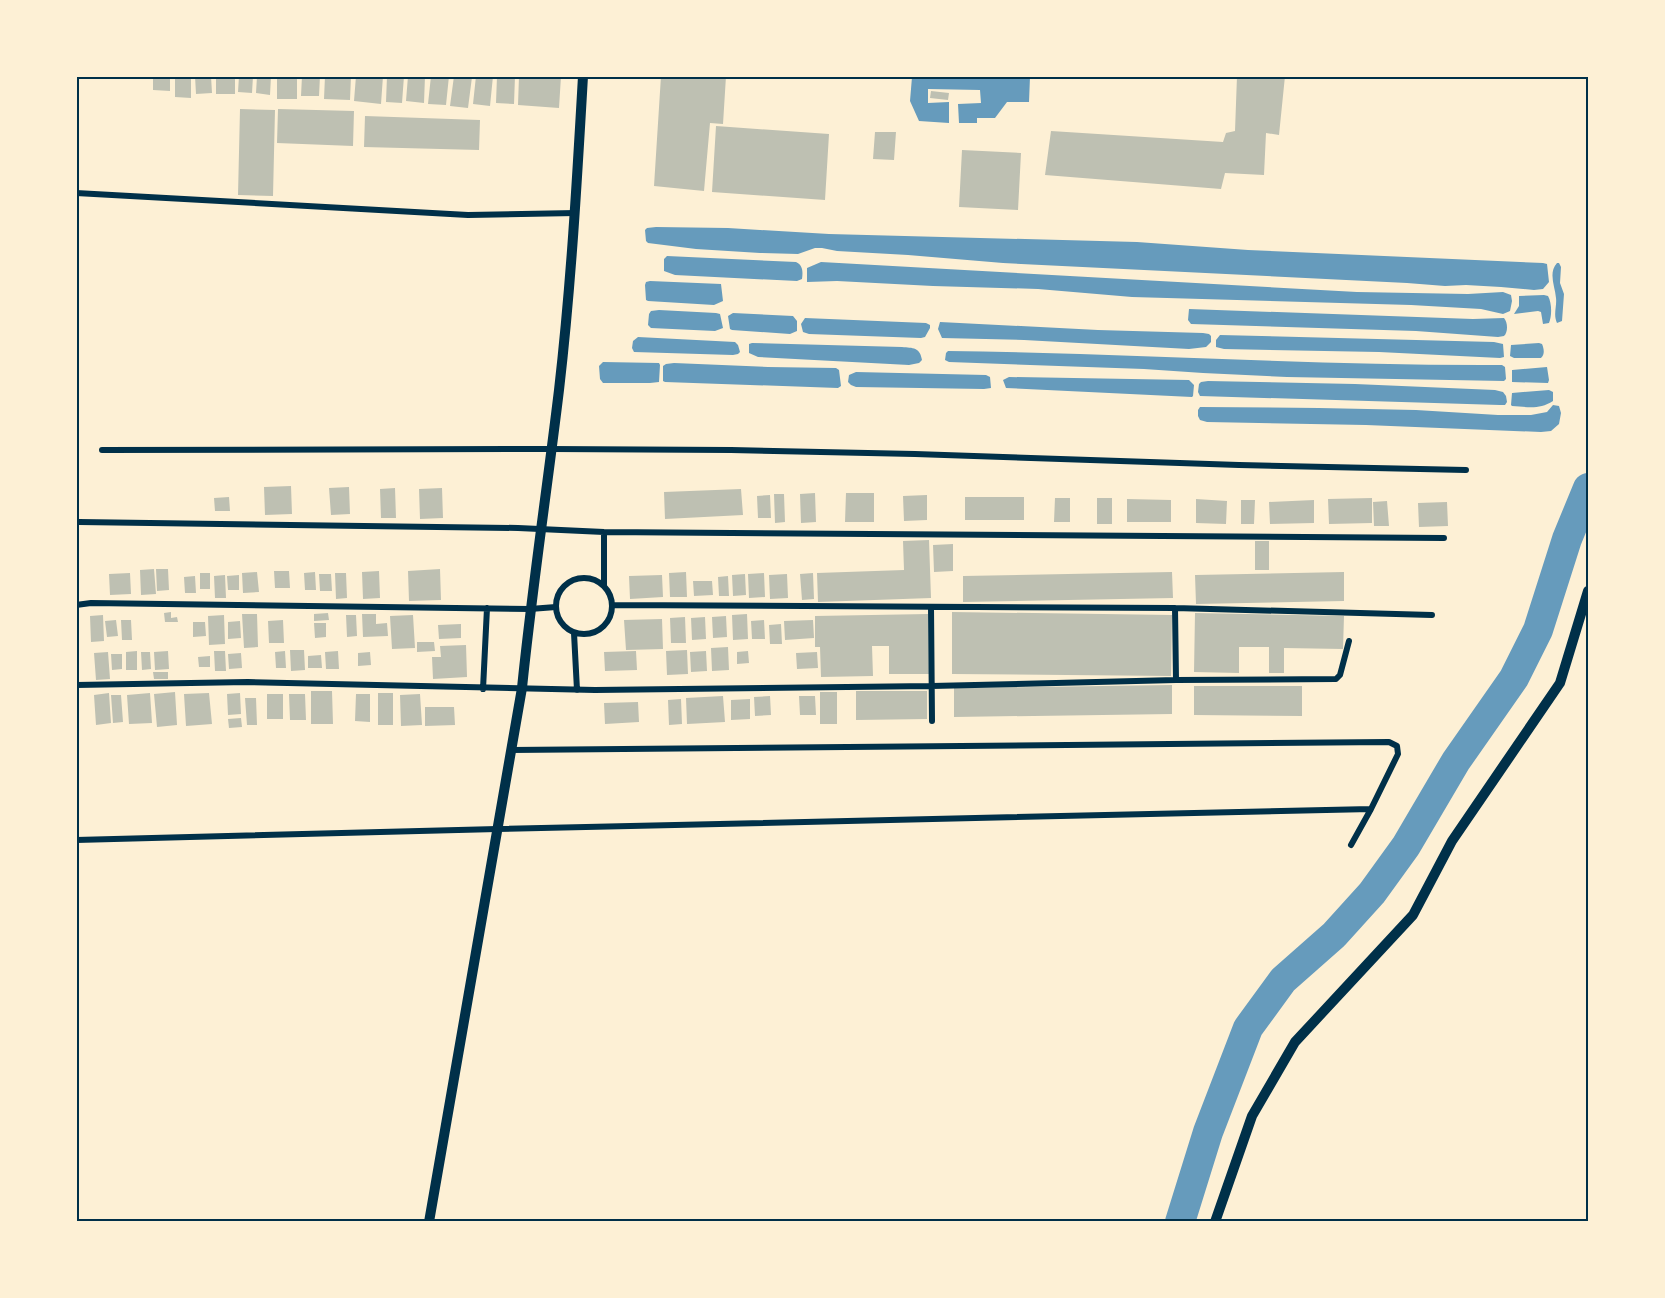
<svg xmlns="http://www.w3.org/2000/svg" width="1665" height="1298" viewBox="0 0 1665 1298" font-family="Poppins,sans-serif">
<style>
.water{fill:#669bbc}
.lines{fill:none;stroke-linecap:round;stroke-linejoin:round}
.river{stroke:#669bbc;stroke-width:30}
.building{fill:#bec0b2}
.minor{stroke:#003049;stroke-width:6}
.tertiary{stroke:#003049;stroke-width:10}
.neatline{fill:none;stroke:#003049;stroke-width:2}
</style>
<rect width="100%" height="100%" fill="#fdf0d5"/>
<path class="water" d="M912,77h118l-1,25h-22l-12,16h-18v5h-18l-1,-19 23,-1 -1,-13 -52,-1v14l21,-1v21l-30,-2 -9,-20z
M656,227l72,1 101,6 308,8 111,8 295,13 4,1 2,18 -6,7 -9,1 -33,-3 -35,-2 -21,1 -38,-3 -404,-20 -95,-8 -71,-4 -15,-3h-7l-17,6 -38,-1 -64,-4 -48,-6 -2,-2 -1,-11 2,-2z
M667,256l129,6c7,3 7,10 6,17l-5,2 -122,-6 -11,-4v-12z
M821,262l536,30 111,2 35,-2 8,3 1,6 -2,10 -7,3 -22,-5 -70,-4 -279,-8 -94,-8 -105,-3 -96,-5 -30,1v-14z
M1557,263h2l2,4 -1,16 4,11 -2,27 -5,2c-4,-9 0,-16 -1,-25 -1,-12 -8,-25 1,-35z
M650,281l71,3 2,17 -9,4 -66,-4 -2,-1 -1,-15 1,-3z
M1544,295l4,1c4,7 4,20 1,27l-6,1 -2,-12 -3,-1 -24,3 5,-8v-10z
M1189,309l284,10 31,-1c4,5 4,14 0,18l-6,1 -82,-6 -225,-7 -3,-4z
M659,310l57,3 4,1 3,14 -8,3 -64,-3 -3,-3 1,-11 2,-3z
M733,313l60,3 4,5v10l-7,3 -58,-4 -2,-1 -2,-13z
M805,318l121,5 4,2v3l-5,9 -4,1 -112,-4 -6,-2 -2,-8z
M940,322l158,8 105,3 6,1 2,2v6l-5,5 -17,2 -165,-9 -82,-2 -4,-9z
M1220,335l274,7 9,2 1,13 -4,1 -121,-6 -155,-3 -8,-2v-7z
M638,337l97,5 3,3 2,7 -2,2 -5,1 -99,-3 -2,-4 1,-7z
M752,343l150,4c11,1 18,0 20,13l-3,3 -10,2 -151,-8 -9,-4v-9z
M1539,343l3,1c2,5 3,10 -1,14h-27l-4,-2 1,-11z
M948,351c185,2 369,15 554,14l3,2 1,12 -2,2 -217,-4 -84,-4 -59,-4 -195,-7 -4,-2 1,-7z
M603,362l56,1 1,2 -1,17 -9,1h-47l-3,-4 -1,-13z
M674,363l94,4 68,1 3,2 2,16 -3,2 -173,-6 -2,-1v-15l3,-2z
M1547,367l2,13 -1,3 -36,-1v-12z
M856,372l130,3 4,2 1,11 -7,1 -128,-2 -5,-2 -3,-3 1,-7z
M1009,377l180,3 5,5 -1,11 -1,1 -186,-9 -3,-8z
M1208,381l147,3 140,6 8,2 3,4 1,6 -2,3h-5l-300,-9 -2,-4 1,-8 2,-2z
M1549,390l4,2v9c-14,9 -25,6 -41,5l-1,-1 1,-12z
M1553,405l6,1 2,7 -2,11 -8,7 -10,1 -175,-7 -159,-3 -7,-2 -2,-4v-6l2,-3 119,1 97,2 82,5h33l16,-3z"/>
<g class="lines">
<path class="river" d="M1180,1222l28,-90 40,-104 35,-48 51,-45 38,-42 34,-47 50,-85 58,-83 24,-48 29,-91 21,-51"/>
</g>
<path class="building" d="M153,76h17v15l-17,-1z
M175,76h16v22l-16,-1z
M195,76h16l1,17 -16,1z
M216,76h19v18h-19z
M239,76h14l-1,17 -14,-1z
M257,76h14l-1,19 -14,-2z
M277,76h20v23h-20z
M302,76h18l-1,20h-18z
M325,76h26l-1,24 -26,-1z
M356,76h27l-2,28 -27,-3z
M387,76h17l-2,27 -16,-1z
M408,76h17l-1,27 -18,-2z
M431,76h18l-3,29 -18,-1z
M454,76l18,1 -4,31 -18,-2z
M476,76h17l-3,30 -17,-2z
M497,76h18l-1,28 -18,-1z
M519,76h42l-2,32 -41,-3z
M661,76h65l-3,48 -13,-1 -6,68 -50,-5z
M1237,76h48l-6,59 -13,-2 -2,42 -39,-2 -4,16 -176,-14 6,-44 172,11 3,-9 9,-2z
M931,91l18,2 -1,7 -18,-2z
M240,109l35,1 -2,86 -35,-1z
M278,109l76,2 -1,35 -76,-3z
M365,116l115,4 -1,30 -115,-3z
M716,126l113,8 -4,66 -113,-8z
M875,132h21l-2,28 -21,-1z
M962,150l59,3 -3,57 -59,-3z
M291,486l1,28 -27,1 -1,-28z
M349,487l1,27 -19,1 -2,-27z
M395,488l1,30h-15l-1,-29z
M442,488l1,30 -23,1 -1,-30z
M741,489l2,26 -78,4 -1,-27z
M815,493l1,29 -15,1 -1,-29z
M846,493h28v29h-29z
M774,494h10l1,28 -10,1z
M770,495l1,23h-13l-1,-22z
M927,495v25l-23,1 -1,-25z
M229,497l1,14h-15l-1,-13z
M965,497h59v23h-59z
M1055,498h15v24h-16z
M1097,498h15v26h-15z
M1372,498v25l-43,1 -1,-25z
M1127,499l44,1v22h-44z
M1196,499l31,2 -1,23 -30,-1z
M1241,500h14l-1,24h-13z
M1314,500v23l-44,1 -1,-22z
M1387,501l2,25h-15l-1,-24z
M1447,502l1,24 -29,1 -1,-24z
M929,540l2,58 -113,4 -1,-29 87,-3 -1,-29z
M1255,541h14v29h-14z
M953,544v27l-19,1 -1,-27z
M154,569l2,25 -15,1 -1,-25z
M156,569h12l1,21 -12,1z
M440,569l1,31 -32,1 -1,-30z
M274,571h15l1,17h-15z
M379,571l1,27 -17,1 -1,-27z
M257,572l2,20 -16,1 -1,-20z
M315,572l1,18h-11l-1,-17z
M686,572l1,25h-17l-1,-24z
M1172,572l1,26 -210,4v-26z
M1344,572v29l-148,3 -1,-29z
M130,573l1,21 -21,1 -1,-21z
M200,573h10v16h-10z
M335,573h11l1,25 -11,1z
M764,573l1,24 -16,1 -1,-24z
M813,573l1,26 -12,1 -2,-26z
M319,574h12l1,17h-12z
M745,574l1,21 -13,1 -1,-21z
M787,574l1,24 -18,1 -1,-24z
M225,575l1,23h-11l-1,-22z
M239,575v15h-11l-1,-14z
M662,575l1,22 -33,2 -1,-23z
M195,576l1,17h-11l-1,-16z
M728,576l1,20h-10l-1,-19z
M693,581h19l1,14 -19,1z
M171,612v6l6,-1 1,5h-13l-1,-9z
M952,612l220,3 -1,61 -219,-2z
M328,613l1,7 -15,1v-7z
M1195,613l149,3 -1,33 -59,-1v25h-15v-26h-30v26l-45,-1z
M242,614h15l1,33 -14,1z
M362,614h14v10l11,-1 1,13 -25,1z
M747,614l1,25 -15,1 -1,-25z
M928,614l1,60h-40v-28h-17l1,30 -52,1 -1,-30h-5v-31z
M103,615l1,26 -13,1 -1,-26z
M224,615l1,29 -16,1 -1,-29z
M346,615h10l1,21 -10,1z
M413,615l2,33 -23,1 -2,-33z
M726,616l1,21 -14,1 -1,-21z
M685,617l1,26h-15l-1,-25z
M705,617l1,22 -14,1 -1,-22z
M662,619l1,30 -37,1 -2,-30z
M116,620l2,16 -11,1 -2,-16z
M121,620h10l1,20h-10z
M283,620l1,23h-15l-1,-22z
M764,620l1,19h-13l-1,-18z
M813,620l1,18 -29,2 -1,-19z
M240,621l1,17 -13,1v-17z
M193,622h12l1,14 -13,1z
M314,623h12v14l-11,1z
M461,624v14l-22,1 -1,-14z
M781,624l1,20h-12l-1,-19z
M417,642h17l1,9 -18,1z
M466,645l1,32 -34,2 -1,-22h9l-1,-11z
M728,647l1,23 -17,1 -1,-23z
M290,650h14l1,20 -14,1z
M687,650l1,24 -21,1 -1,-24z
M137,651v19h-11v-18z
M168,651l1,18 -14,1 -1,-18z
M214,651h11l1,20h-11z
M285,651l1,17h-10l-1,-16z
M338,651l1,18h-13l-1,-17z
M636,651l1,19 -32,1 -1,-19z
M706,651l1,20 -16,1 -1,-20z
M748,651l1,12 -12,1v-12z
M108,652l2,27 -14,1 -2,-27z
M141,652h9l1,17 -9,1z
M370,652l1,13 -13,1v-13z
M817,652l1,16 -21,1 -1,-16z
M241,653l1,15 -13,1 -1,-15z
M111,654h11v15l-10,1z
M321,655l1,13h-14v-12z
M210,656v11h-11l-1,-10z
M153,672h15v7h-14z
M1172,685v29l-218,3v-29z
M1194,686h108v30l-108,-1z
M311,691h21l1,33h-22z
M856,691h71v28l-71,1z
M175,692l2,33 -20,2 -3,-33z
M820,692h17v32h-17z
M109,693l2,30 -15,2 -2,-30z
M150,693l2,30 -23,1 -2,-29z
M209,693l3,31 -26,2 -2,-32z
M240,693l1,21 -13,1 -1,-21z
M378,693h15v32h-15z
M267,694h16v25h-16z
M289,694h16l1,26h-16z
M356,694h14v28l-15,-1z
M420,694l2,31 -21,1 -1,-31z
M111,695h10l2,27 -10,1z
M723,696l2,26 -38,2 -1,-26z
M770,696l1,19 -16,1 -1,-19z
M799,696h16l1,19h-16z
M245,698h11l1,27h-10z
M681,699l1,25 -13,1 -1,-25z
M750,699v20l-19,1v-20z
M638,702l1,20 -34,2 -1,-21z
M425,707h29l1,18 -30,1z
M241,718l1,9 -13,1 -1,-9z"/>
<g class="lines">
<path class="minor" d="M76,193l392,22 108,-2
M102,450l449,-1 180,1 184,4 324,11 227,5
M79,522l439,6 86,4 840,6
M556 606a28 28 0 1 1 56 0a28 28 0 1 1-56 0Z
M604,586v-54
M76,605l15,-2 439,6 26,-2
M612,605l563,3 257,7
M931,607l1,114
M1175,608l1,72
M574,633l3,57
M76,685l172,-3 347,8 337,-4 244,-6 160,-1 4,-4 9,-34
M483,689l4,-81
M76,840l421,-11 874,-20 27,-55 -1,-8 -8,-4 -878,8
M1351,845l20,-36"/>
<path class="tertiary" d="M429,1222l93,-534c10,-99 25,-198 37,-298 12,-104 18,-209 24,-314
M1215,1222l37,-106 43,-74 118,-127 39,-74 108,-158 28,-92"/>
</g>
<rect width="1665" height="1298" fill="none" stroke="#fdf0d5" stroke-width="156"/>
<rect x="78" y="78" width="1509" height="1142" class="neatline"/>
</svg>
